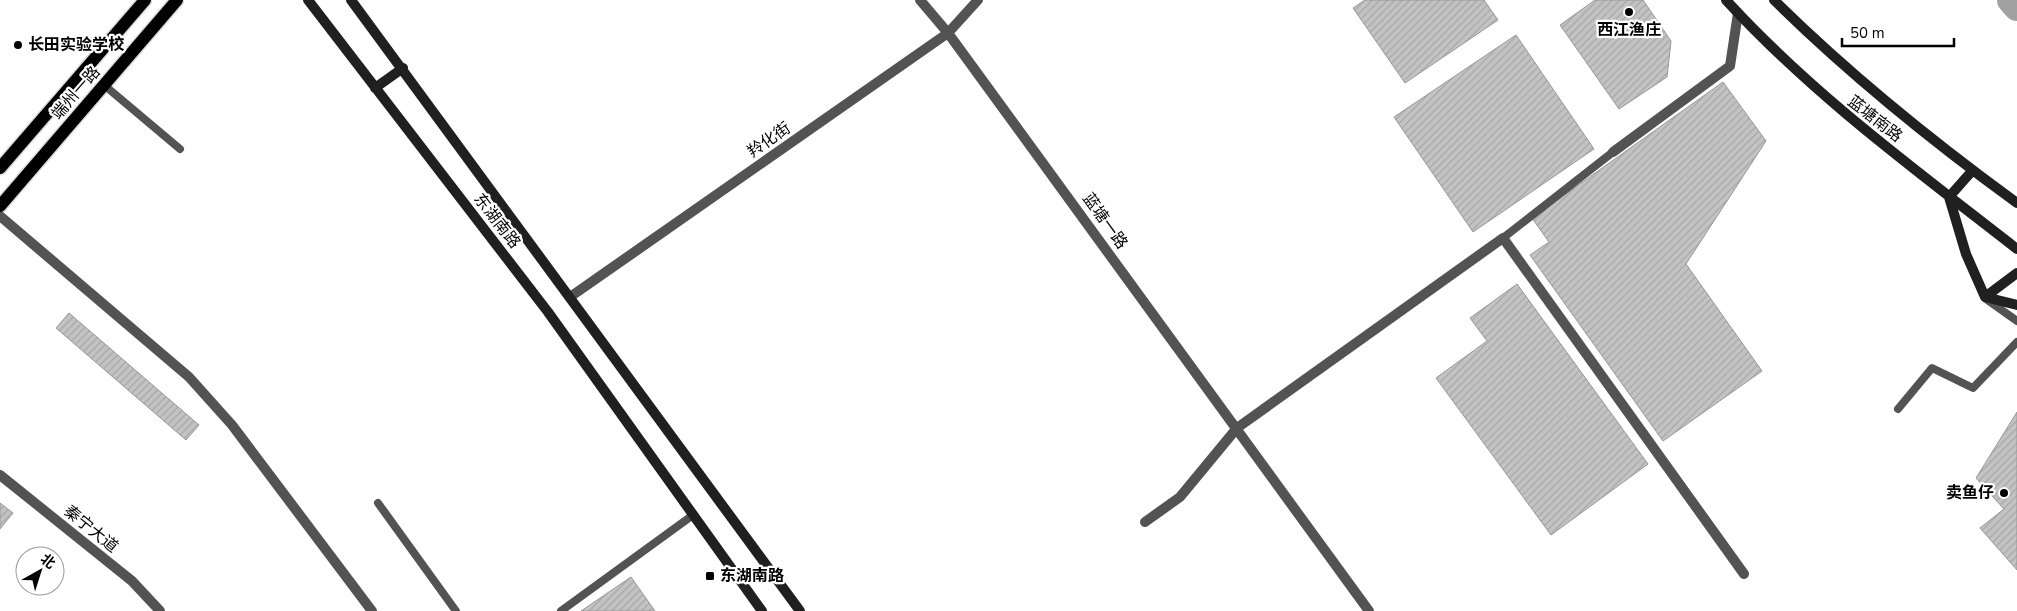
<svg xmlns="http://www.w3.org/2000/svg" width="2017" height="611" viewBox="0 0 2017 611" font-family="'Nunito Sans','Noto Sans SC',sans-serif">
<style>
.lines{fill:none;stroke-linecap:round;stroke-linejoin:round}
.river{stroke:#a1a1a1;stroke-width:28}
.building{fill:url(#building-hatch);stroke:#979797}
.primary-casing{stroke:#dbdbdb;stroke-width:15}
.lane{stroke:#535353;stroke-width:8}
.street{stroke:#535353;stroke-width:10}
.secondary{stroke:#202020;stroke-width:10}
.primary{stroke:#000;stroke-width:12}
.poi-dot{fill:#000;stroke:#fff;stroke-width:2}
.labels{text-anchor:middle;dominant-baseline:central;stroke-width:4.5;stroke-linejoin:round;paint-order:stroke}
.poi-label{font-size:16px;font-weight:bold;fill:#000;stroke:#fff;text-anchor:start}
.street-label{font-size:16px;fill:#000;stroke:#fff}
</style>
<defs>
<pattern id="building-hatch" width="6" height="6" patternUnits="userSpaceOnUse" patternTransform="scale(1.25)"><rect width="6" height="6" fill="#c3c3c3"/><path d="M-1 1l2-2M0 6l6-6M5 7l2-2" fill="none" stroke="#a6a6a6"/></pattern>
</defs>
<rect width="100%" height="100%" fill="#fff"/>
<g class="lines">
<path class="river" d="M2011,0l6,7"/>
</g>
<path class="building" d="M1365,0h119l14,20 -93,63 -52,-75z
M1595,0h48l28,41 -4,36 -48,32 -59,-84z
M1516,35l78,114 -121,83 -79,-115z
M1723,82l43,59 -80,123 76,107 -99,70 -133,-186 19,-13 -17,-24z
M1517,284l131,180 -97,71 -115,-157 51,-37 -17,-23z
M69,313l130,112 -13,15 -130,-112z
M2017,412v158l-37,-42 24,-19 -28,-31z
M0,503l13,10 -13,16z
M631,577l24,34h-74z"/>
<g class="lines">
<defs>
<path id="primary" d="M0,168l145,-168
M0,206l177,-206"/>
</defs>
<use href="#primary" class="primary-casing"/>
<path class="lane" d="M104,85l76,64
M1503,238l110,-86
M1986,299l31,22
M1898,409l34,-41 41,20 44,-46
M378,503l78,108
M561,611l132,-96"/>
<path class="street" d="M920,0l28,33 421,578
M1613,152l117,-86 8,-53
M0,216l189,161 43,48 140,186
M570,297l378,-264 30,-33
M0,475l132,106 28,30
M1145,522l35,-25 57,-69 266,-190 241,336"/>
<path class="secondary" d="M308,0l240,312 214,299
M351,0l449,611
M1726,0c87,95 190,170 291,249
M1774,0c75,74 158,141 243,203
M375,88l28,-20
M1972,171l-23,26 17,57 19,43
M1985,297l32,-24
M1985,297l32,8"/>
<use href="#primary" class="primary"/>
</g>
<g class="poi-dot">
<circle cx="1629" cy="12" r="5"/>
<circle cx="18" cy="45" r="5"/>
<circle cx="2004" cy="493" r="5"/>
<rect x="705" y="571" width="10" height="10" rx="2.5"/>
</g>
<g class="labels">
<g class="poi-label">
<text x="1629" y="30" text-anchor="middle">西江渔庄</text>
<text x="28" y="45">长田实验学校</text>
<text x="1994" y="493" text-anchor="end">卖鱼仔</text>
<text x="720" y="576">东湖南路</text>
</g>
<g class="street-label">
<text transform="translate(76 93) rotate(-49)">端州一路</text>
<text transform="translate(1875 119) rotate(38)">蓝塘南路</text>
<text transform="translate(769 140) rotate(-35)">羚化街</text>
<text transform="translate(497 221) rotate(52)">东湖南路</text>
<text transform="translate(1105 221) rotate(54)">蓝塘一路</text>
<text transform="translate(91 529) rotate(39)">秦宁大道</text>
</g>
</g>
<g transform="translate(40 571) rotate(39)"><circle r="24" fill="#ffffff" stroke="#999999"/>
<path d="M0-4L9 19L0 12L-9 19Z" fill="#000000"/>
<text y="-8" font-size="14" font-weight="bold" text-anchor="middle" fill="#000000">北</text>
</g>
<path d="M1842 38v8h112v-8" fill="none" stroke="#000000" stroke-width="2.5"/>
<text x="1850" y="38" font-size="15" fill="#000000" stroke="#ffffff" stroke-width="4" paint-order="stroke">50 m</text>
</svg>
